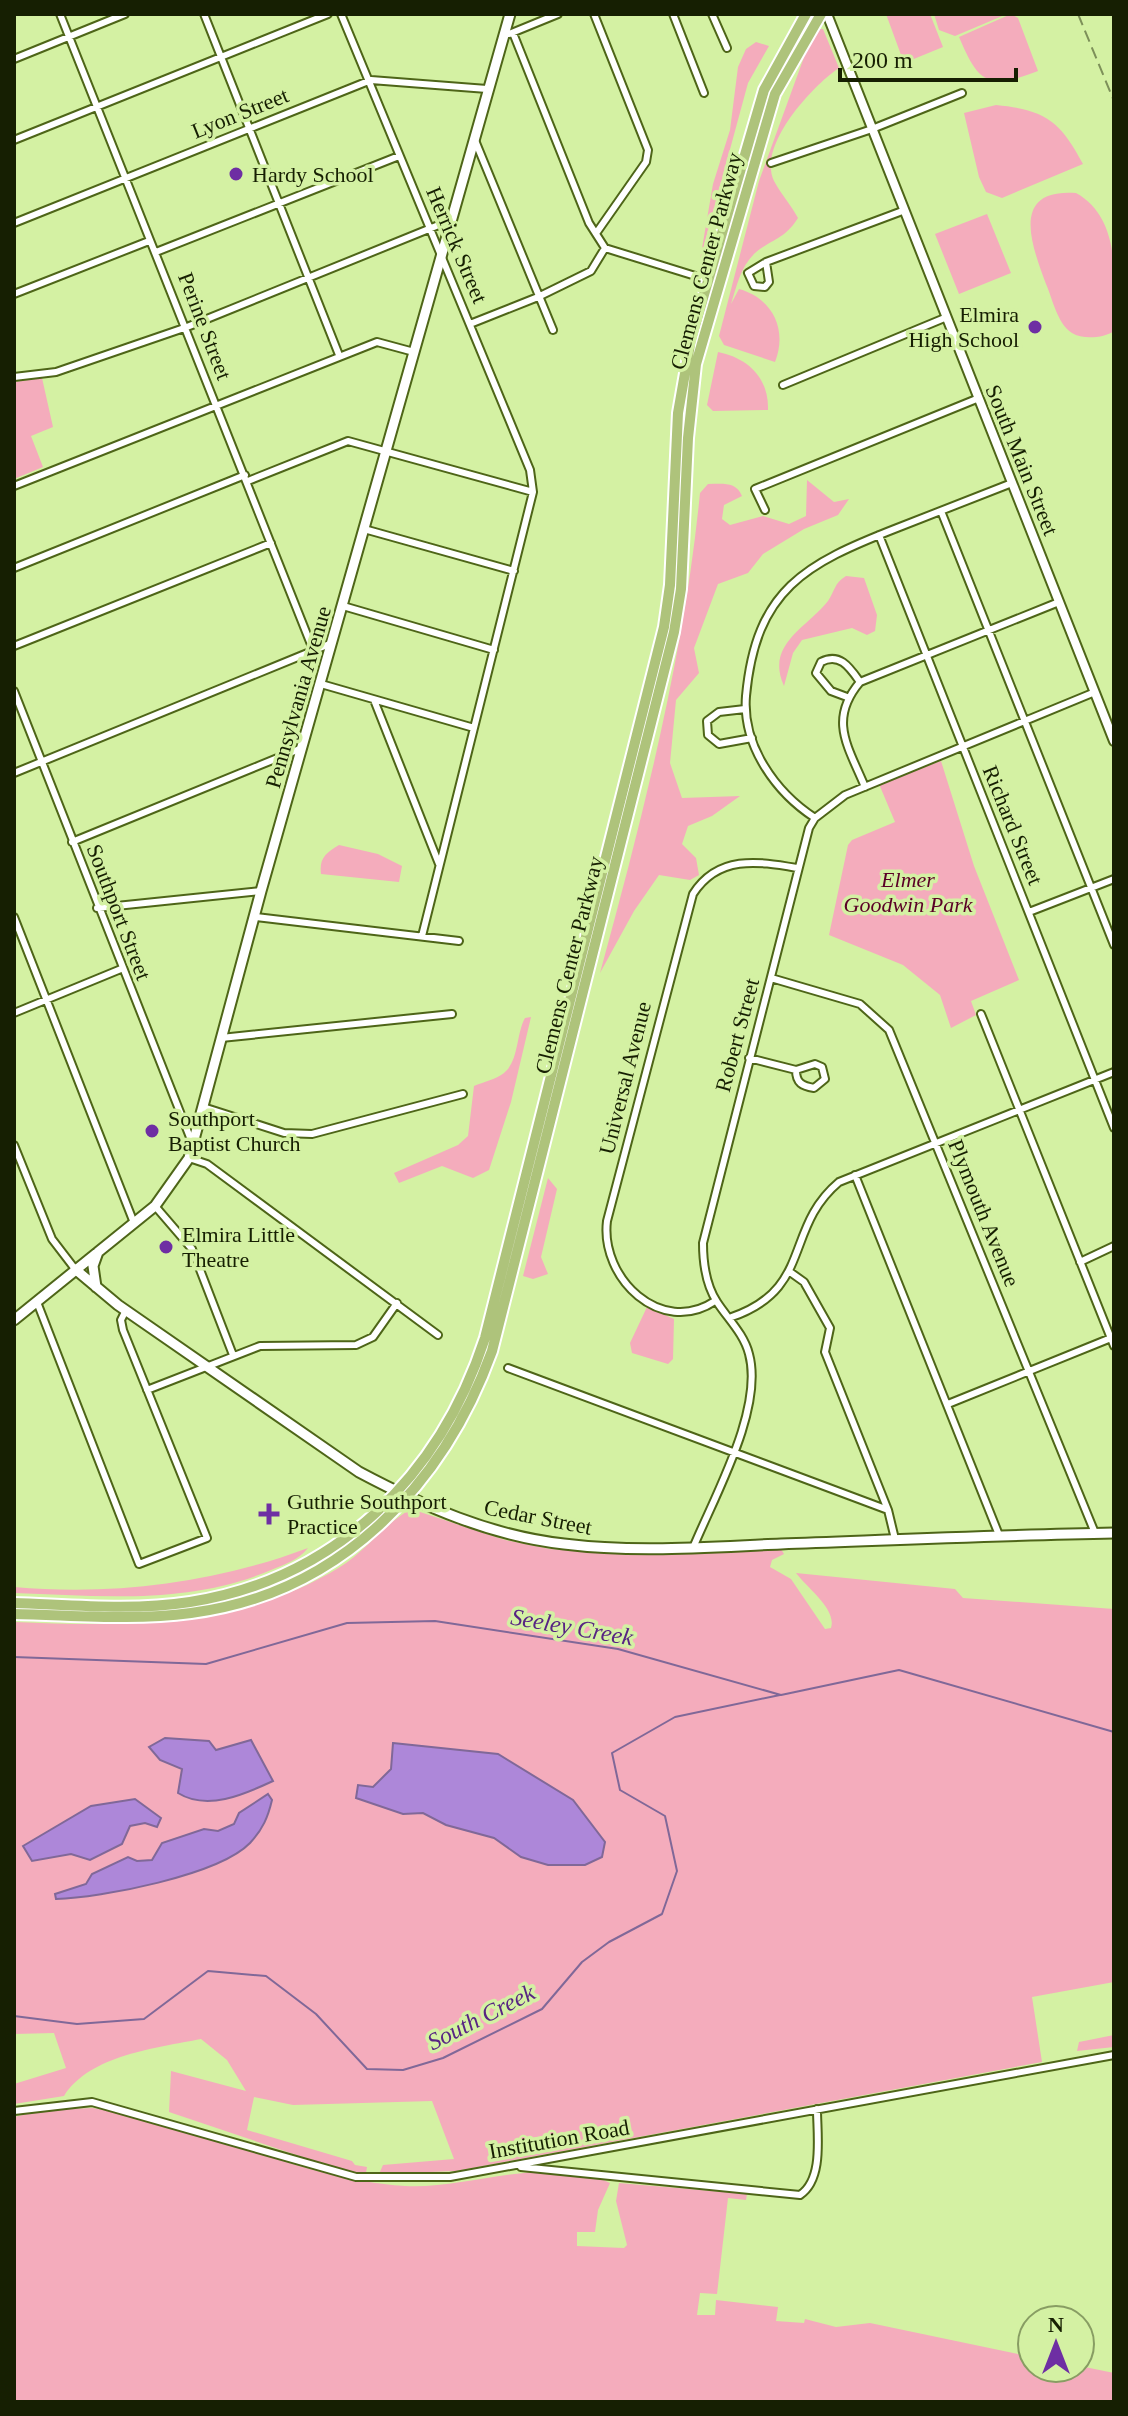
<svg xmlns="http://www.w3.org/2000/svg" width="1128" height="2416" viewBox="0 0 1128 2416" font-family="'Times New Roman',serif">
<style>
.green{fill:#f4acbc}
.water{fill:#ad87d9;stroke:#806898;stroke-width:2}
.lines{fill:none;stroke-linecap:round;stroke-linejoin:round}
.stream{stroke:#806898;stroke-width:2}
.minor-casing{stroke:#4e6518;stroke-width:10}
.tertiary-casing{stroke:#4e6518;stroke-width:12}
.secondary-casing{stroke:#4e6518;stroke-width:13}
.primary-casing{stroke:#fff;stroke-width:14}
.minor{stroke:#fff;stroke-width:6}
.tertiary{stroke:#fff;stroke-width:8}
.secondary{stroke:#fff;stroke-width:9}
.primary{stroke:#aec37b;stroke-width:10}
.rail{stroke:#7d9059;stroke-width:2;stroke-dasharray:12 6;stroke-linecap:butt}
.poi-dot{fill:#6e2ea3;stroke:#d4f1a3;stroke-width:3}
.labels{text-anchor:middle;dominant-baseline:central;stroke-width:7;stroke-linejoin:round;paint-order:stroke}
.street-label{font-size:22px;fill:#161f02;stroke:#d4f1a3}
.poi-label{font-size:22px;fill:#161f02;stroke:#d4f1a3;text-anchor:start}
.park-label{font-size:22px;font-style:italic;fill:#5a0026;stroke:#d4f1a3}
.water-label{font-size:24px;font-style:italic;fill:#572483;stroke:#d4f1a3}
</style>
<rect width="100%" height="100%" fill="#d4f1a3"/>
<path class="green" d="M886,14h44l13,33 -39,16z
M934,14h73l-52,22 -16,-6z
M1011,14l7,4 20,53c-50,19 -59,13 -79,-34z
M820,29h3l16,39c-27,18 -82,78 -65,113 7,13 17,24 24,37 -11,17 -19,19 -35,29 -21,13 -25,35 -32,57l8,-15c33,9 49,40 36,73l-51,-17 -5,-9 40,-155 48,-132z
M756,42l13,4 -21,37 -48,177 13,-76 17,-54 8,-63 8,-18z
M996,105c50,5 64,16 87,59l-81,34 -16,-6 -7,-15 -15,-64z
M1076,193c47,26 38,91 38,138 -10,7 -31,9 -42,2 -15,-10 -19,-33 -26,-49 -14,-38 -37,-96 30,-91z
M987,214l24,59 -52,21 -24,-60z
M718,352c30,6 51,26 50,58l-55,1 -6,-6z
M42,378l11,49 -22,9 12,31 -29,12v-97z
M807,480l27,22 15,-3 -11,16 -34,14 -41,25 -15,19 -30,11 -24,64 5,25 -23,27 -6,63 12,35 58,-2 -28,20 -24,10 -6,18 14,14 3,17 -9,5 -31,-5 -25,36 -34,62c43,-157 84,-317 100,-480l8,-9c14,0 28,-3 34,12l-18,9 -2,14 8,6 33,-9 26,8 17,-8z
M846,576l18,2 13,37 -2,16 -8,4 -15,-7 -50,12 -9,13 -9,33c-19,-42 23,-58 44,-85 7,-10 6,-18 18,-25z
M941,761l33,105 45,114 -48,21 5,14 -25,13 -11,-33 -37,-30 -74,-30 19,-90 4,-5 43,-18 -16,-38z
M339,845l39,9 24,12 -3,16 -78,-8c-2,-16 5,-21 18,-29z
M531,1017l-20,85 -22,68 -16,8 -31,-12 -43,17 -5,-10 64,-28 10,-9 6,-50c9,-4 23,-7 30,-13 15,-12 12,-39 21,-55z
M548,1178l9,11 -16,68 7,17 -15,5 -10,-3z
M647,1307l27,12 -1,40 -5,5 -36,-11 -2,-10z
M411,1509l94,31 45,9 113,5 118,-5 3,5 -12,6 -2,7 21,12 34,50 6,-1c6,-19 -24,-40 -35,-55l159,16 8,9 151,11v373l-82,15 10,65 -586,109 -77,3 4,-9 71,-6 -22,-58 -139,4 -39,-8 -7,33 105,31 3,4 12,2 -1,6 -22,-2 -175,-59 2,-41 75,20 -19,-31 -26,-21c-45,9 -111,16 -137,57l-50,8v-20l52,-16 -12,-35 -40,1v-412c112,5 227,6 326,-55 26,-16 44,-43 71,-58z
M308,1548c-10,12 -22,16 -37,22 -82,35 -170,26 -257,23v-6c99,9 201,-4 294,-39z
M1114,2035v12l-37,4 2,-9z
M93,2108c22,4 45,5 66,12 87,25 153,59 246,66 61,4 146,-33 205,-3l-12,27 -3,22h-18v14l47,2 3,-3 -11,-44 3,-18 128,11 -1,6 -18,-2 -11,96 -17,-1 -3,22h18l1,-15 62,7 -2,14 28,2 1,-4 31,8 34,-4 162,34v11l48,-2 34,7v29h-1100v-285l30,-7z"/>
<path class="water" d="M165,1738l44,3 7,9 35,-10 22,41c-30,14 -66,30 -95,12l4,-24 -22,-9 -11,-13z
M393,1743l105,11 75,46 32,42 -3,15 -17,8h-37l-27,-8 -27,-19 -48,-13 -23,-12 -20,1 -47,-16 2,-13 15,2 18,-18z
M268,1794l4,6c-4,17 -9,29 -22,43 -31,32 -149,55 -194,56l-1,-5 31,-10 6,-10 36,-17 9,4 15,-1 10,-17 42,-14 14,2 16,-7 5,-11z
M135,1799l26,19 -4,9 -12,-4 -15,3 -8,18 -32,16 -19,-6 -39,7 -9,-15 68,-40z"/>
<g class="lines">
<path class="stream" d="M14,1657l192,7 141,-41 88,-2 183,28 163,46 118,-25 215,62
M14,2016l63,8 67,-5 64,-48 58,5 50,38 51,55 36,1 40,-12 99,-49 40,-47 27,-20 53,-28 15,-43 -12,-55 -45,-26 -8,-37 63,-36 105,-22"/>
<defs>
<path id="minor" d="M60,14l254,638
M204,14l135,341
M341,14l189,456 3,22 -111,444
M594,14l54,136 -2,12 -49,70
M673,14l31,79
M712,14l15,34
M513,33l76,190 16,25 113,35
M509,34l49,-20
M14,59l111,-45
M474,138l79,192
M14,140l314,-126
M771,163l101,-34 90,-36
M14,223l357,-143 116,9
M156,252l243,-96
M766,262l3,20 -4,5 -11,-1 -6,-13 18,-11 139,-52
M14,294l135,-53
M470,324l68,-27 53,-26 14,-23
M14,377l42,-5 131,-45 264,-107
M783,385l164,-68
M248,481l100,-40 185,51
M14,486l363,-144 37,10
M765,510l-10,-21 224,-91
M941,511l173,434
M364,529l150,42
M879,535l235,593
M14,568l231,-93
M343,606l151,44
M14,646l257,-103
M321,684l153,44
M14,691l179,454
M847,697l-16,-6 -15,-18 5,-11c19,-10 29,6 39,20
M374,700l65,164
M745,709l-26,3 -12,9 1,14 11,9 33,-6
M14,773l318,-130
M865,787c-17,-41 -37,-67 -5,-105l199,-80
M815,818c-40,-26 -73,-73 -69,-122 10,-107 59,-132 151,-168 39,-15 77,-30 115,-45
M72,842l230,-94
M97,908l164,-17
M1029,912l85,-33
M14,917l120,306
M256,917l203,24
M771,978l89,26 29,26 206,503
M14,1013l107,-44
M981,1014l133,332
M221,1038l231,-24
M749,1058l47,12 19,-6 7,3 3,12 -11,9c-12,-2 -18,-5 -18,-18
M203,1107l81,26 28,1 151,-40
M14,1145l38,94 23,30
M189,1158l18,6 231,171
M855,1175l144,360
M155,1206l37,43 41,106
M1080,1262l34,-16
M790,1272l14,10 26,46 -5,24 63,158
M715,1301c-54,36 -115,-23 -108,-80l86,-327c25,-39 64,-33 104,-26
M37,1302l102,262 68,-26 -84,-208 -2,-10 5,-10
M729,1318c85,-28 54,-89 110,-136l275,-110
M508,1368l380,142 7,29
M147,1390l113,-44 96,-1 17,-8 24,-34
M948,1404l163,-66
M693,1548c21,-51 71,-139 56,-194 -5,-20 -21,-35 -32,-52 -11,-17 -14,-40 -14,-59l106,-415 6,-10 30,-23 250,-103
M14,2111l78,-9 264,75h94l664,-122
M521,2167l279,28c24,-16 17,-60 17,-86"/>
<path id="tertiary" d="M827,14l287,727"/>
<path id="secondary" d="M75,1269l43,36 241,167c64,34 132,64 205,72 72,9 145,3 217,0 111,-4 222,-9 333,-11
M96,1287l-3,-21 5,-14
M14,1320l141,-114 34,-48 72,-267 249,-877"/>
<path id="primary" d="M14,1603c58,2 118,8 176,-1 146,-23 250,-126 295,-264l179,-711 6,-42 8,-172 13,-74 73,-249 42,-76
M14,1614c59,1 118,7 177,-1 148,-19 252,-127 301,-262l182,-719 7,-43 7,-151 8,-74 79,-270 46,-80"/>
</defs>
<use href="#minor" class="minor-casing"/>
<use href="#tertiary" class="tertiary-casing"/>
<use href="#secondary" class="secondary-casing"/>
<use href="#primary" class="primary-casing"/>
<use href="#minor" class="minor"/>
<use href="#tertiary" class="tertiary"/>
<use href="#secondary" class="secondary"/>
<use href="#primary" class="primary"/>
<path class="rail" d="M1078,14l36,87"/>
</g>
<g class="poi-dot">
<circle cx="236" cy="174" r="8"/>
<circle cx="1035" cy="327" r="8"/>
<circle cx="152" cy="1131" r="8"/>
<circle cx="166" cy="1247" r="8"/>
<path d="M265 1502h8v8h8v8h-8v8h-8v-8h-8v-8h8z"/>
</g>
<g class="labels">
<g class="street-label">
<text transform="translate(240 113) rotate(-22)">Lyon Street</text>
<text transform="translate(457 245) rotate(67)">Herrick Street</text>
<text transform="translate(706 261) rotate(-75)">Clemens Center Parkway</text>
<text transform="translate(205 326) rotate(69)">Perine Street</text>
<text transform="translate(1022 460) rotate(68)">South Main Street</text>
<text transform="translate(298 697) rotate(-74)">Pennsylvania Avenue</text>
<text transform="translate(1013 825) rotate(68)">Richard Street</text>
<text transform="translate(119 912) rotate(69)">Southport Street</text>
<text transform="translate(569 965) rotate(-76)">Clemens Center Parkway</text>
<text transform="translate(737 1035) rotate(-75)">Robert Street</text>
<text transform="translate(625 1078) rotate(-76)">Universal Avenue</text>
<text transform="translate(984 1213) rotate(68)">Plymouth Avenue</text>
<text transform="translate(538 1517) rotate(11)">Cedar Street</text>
<text transform="translate(559 2139) rotate(-10)">Institution Road</text>
</g>
<g class="poi-label">
<text x="252" y="174">Hardy School</text>
<text x="1019" y="314" text-anchor="end">Elmira<tspan x="1019" dy="25">High School</tspan></text>
<text x="168" y="1118">Southport<tspan x="168" dy="25">Baptist Church</tspan></text>
<text x="182" y="1234">Elmira Little<tspan x="182" dy="25">Theatre</tspan></text>
<text x="287" y="1501">Guthrie Southport<tspan x="287" dy="25">Practice</tspan></text>
</g>
<g class="park-label">
<text x="908" y="879">Elmer<tspan x="908" dy="25">Goodwin Park</tspan></text>
</g>
<g class="water-label">
<text transform="translate(572 1627) rotate(10)">Seeley Creek</text>
<text transform="translate(481 2017) rotate(-27)">South Creek</text>
</g>
</g>
<rect width="1128" height="2416" fill="none" stroke="#161f02" stroke-width="32"/>
<g transform="translate(1056 2344)"><circle r="38" fill="#d4f1a3" stroke="#889d63" stroke-width="2"/>
<path d="M0-6L14 30L0 20L-14 30Z" fill="#6e2ea3"/>
<text y="-12" font-size="22" font-weight="bold" text-anchor="middle" fill="#161f02">N</text>
</g>
<path d="M840 68v12h176v-12" fill="none" stroke="#161f02" stroke-width="4"/>
<text x="852" y="68" font-size="24" fill="#161f02" stroke="#d4f1a3" stroke-width="6" paint-order="stroke">200 m</text>
</svg>
